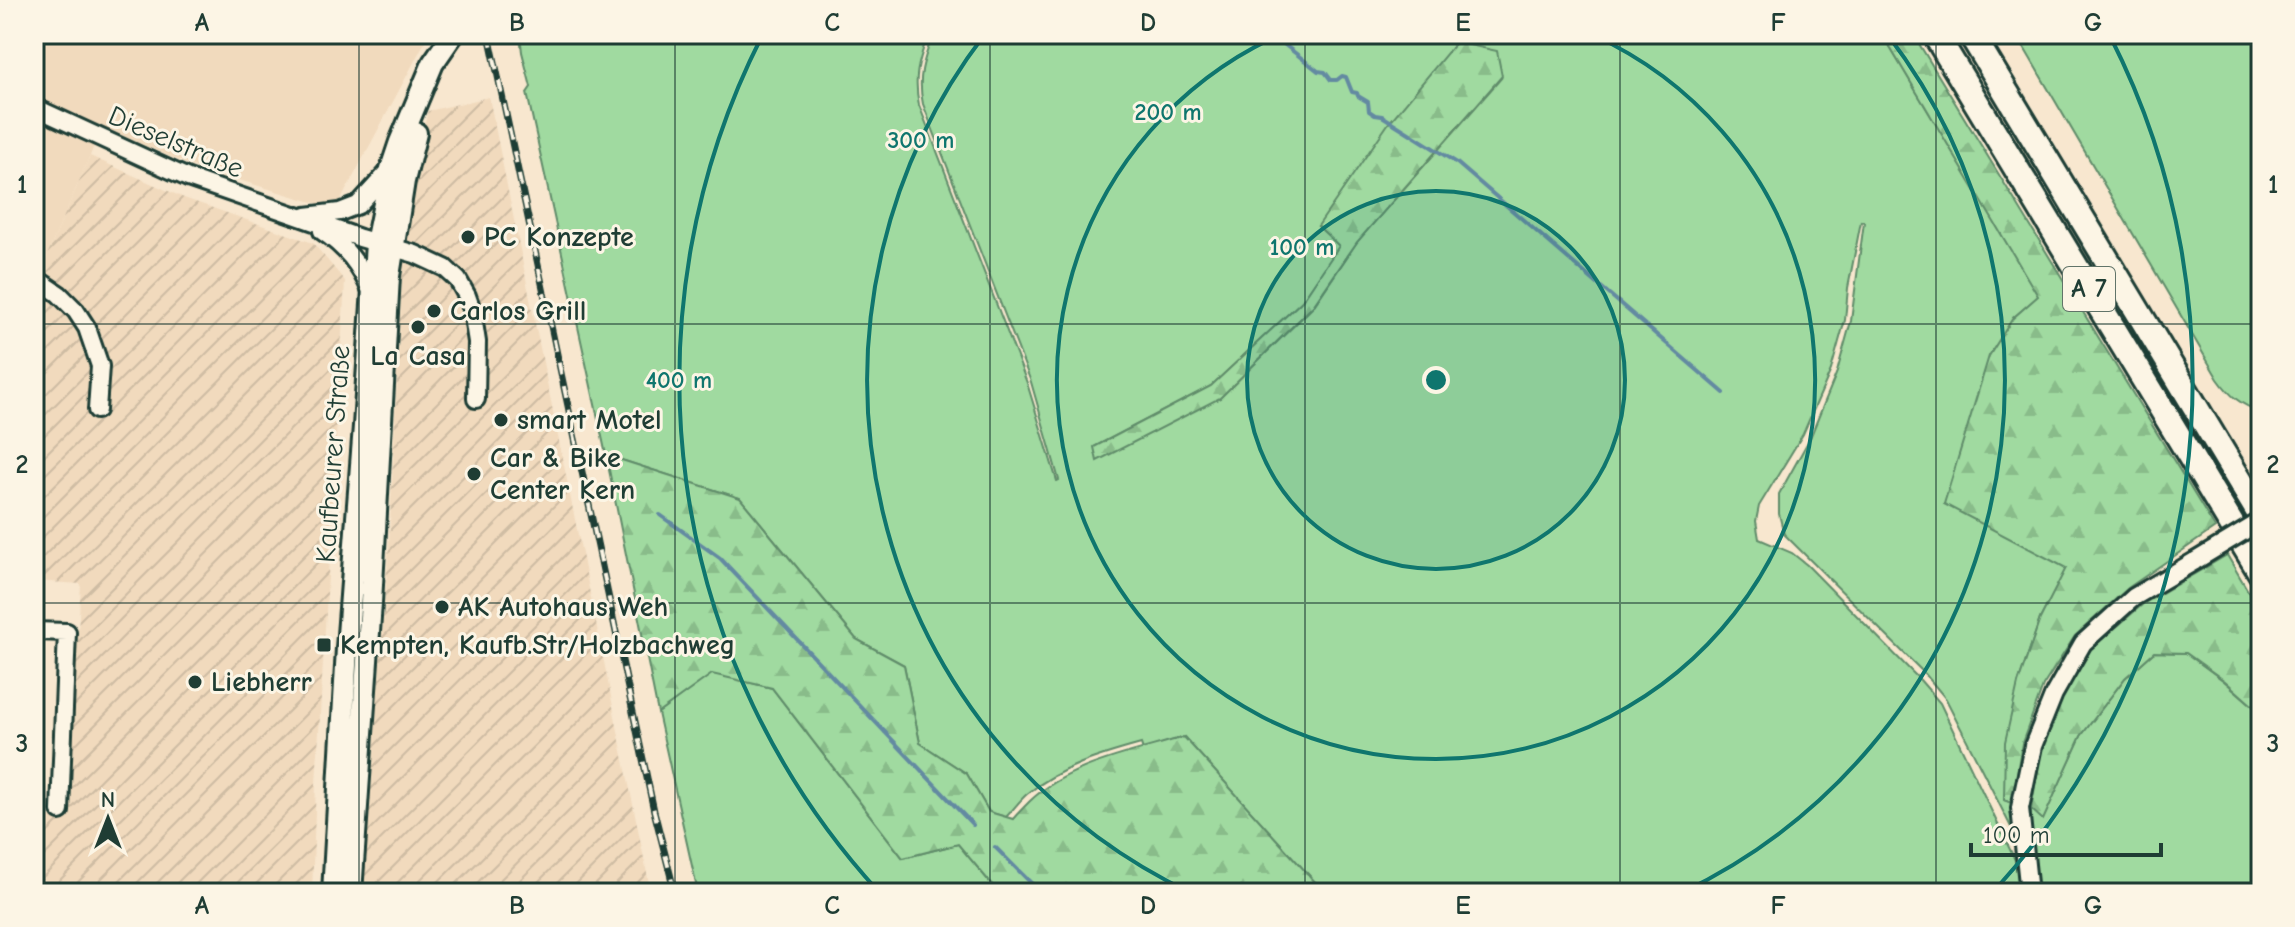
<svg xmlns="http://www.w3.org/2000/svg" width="2295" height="927" viewBox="0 0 2295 927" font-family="'Comic Neue',sans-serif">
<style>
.built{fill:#f1dabd}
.industrial{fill:url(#industrial-furrows)}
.grass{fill:#a0daa0;stroke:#608c6a;stroke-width:2;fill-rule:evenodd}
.forest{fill:url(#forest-firs);stroke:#608c6a;stroke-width:2}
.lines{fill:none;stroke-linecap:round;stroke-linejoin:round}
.stream{stroke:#638aa1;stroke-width:4}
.minor-casing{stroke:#1f3d34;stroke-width:22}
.major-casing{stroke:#1f3d34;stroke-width:26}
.highway-casing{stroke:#1f3d34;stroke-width:30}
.minor{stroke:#fcf5e5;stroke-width:16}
.major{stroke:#fcf5e5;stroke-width:20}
.highway{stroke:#fcf5e5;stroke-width:24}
.rail-casing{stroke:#1f3d34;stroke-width:7}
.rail{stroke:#fcf5e5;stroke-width:4;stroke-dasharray:12;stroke-linecap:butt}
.minor-bridge-casing{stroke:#1f3d34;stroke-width:22;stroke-linecap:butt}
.minor-bridge{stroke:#fcf5e5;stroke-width:16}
.grid{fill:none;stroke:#1f3d34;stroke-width:2;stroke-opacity:0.55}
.ring{fill:none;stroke:#0f766e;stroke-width:4}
.poi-dot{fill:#1f3d34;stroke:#fcf5e5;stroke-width:3}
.labels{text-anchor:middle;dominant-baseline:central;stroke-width:6;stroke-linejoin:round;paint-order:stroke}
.shield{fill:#fcf5e5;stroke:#617469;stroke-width:2}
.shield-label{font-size:26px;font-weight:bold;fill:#1f3d34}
.street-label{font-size:28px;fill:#1f3d34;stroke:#fcf5e5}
.poi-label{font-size:28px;font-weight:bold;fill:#1f3d34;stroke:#fcf5e5;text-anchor:start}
.centre{fill:#0f766e;stroke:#fcf5e5;stroke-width:4}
.ring-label{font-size:24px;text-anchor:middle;font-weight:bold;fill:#0f766e;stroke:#fcf5e5;stroke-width:6;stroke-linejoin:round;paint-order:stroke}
.neatline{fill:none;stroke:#1f3d34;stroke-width:3}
.grid-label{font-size:26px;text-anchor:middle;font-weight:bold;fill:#1f3d34}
</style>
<defs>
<pattern id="industrial-furrows" width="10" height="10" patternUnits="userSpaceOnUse" patternTransform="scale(2)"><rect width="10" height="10" fill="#f1dabd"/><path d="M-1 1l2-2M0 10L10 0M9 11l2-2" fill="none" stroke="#cebca3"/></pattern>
<pattern id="forest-firs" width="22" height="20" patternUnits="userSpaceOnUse" patternTransform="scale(2)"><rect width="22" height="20" fill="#a0daa0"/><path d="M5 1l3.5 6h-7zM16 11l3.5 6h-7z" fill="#89bc8a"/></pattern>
</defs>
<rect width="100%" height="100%" fill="#f8e7cf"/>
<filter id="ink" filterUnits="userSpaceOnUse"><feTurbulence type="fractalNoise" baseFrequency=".0125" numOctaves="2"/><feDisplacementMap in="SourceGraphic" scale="16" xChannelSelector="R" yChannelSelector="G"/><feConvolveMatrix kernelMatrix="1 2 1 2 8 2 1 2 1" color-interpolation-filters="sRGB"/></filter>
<g filter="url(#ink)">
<path class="built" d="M34,34h395l-93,175 -144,-43 -91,-39 -11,29 -49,113 -7,-2z"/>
<path class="industrial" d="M489,97l162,796h-288l26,-350 17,-350 22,-82z
M90,156l94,42 129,45 32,38 -29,503 -4,109h-278v-44l5,-33 27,1 15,-233 -47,-3v-314l7,2z"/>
<path class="grass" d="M520,34h408c-9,27 -15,42 -9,71l108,278 30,98 2,-1 -28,-98 -108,-278c-6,-27 1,-45 10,-70h949l157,262 -26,22 54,250 -27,51 -22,65 -14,116 8,3 1,28 -67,-132 -20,-24 -142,-141 -5,-20v-20l31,-56 27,-66 14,-51 13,-99 -3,-1 -13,67 -3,32 -14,50 -28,64 -44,72 -3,15 3,18 33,14 15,12 113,115 20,23 75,157 6,33h-696l-141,-156 -41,13 -2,-6c-40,11 -81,23 -114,50 -8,7 -14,16 -21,23l-17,-5 -22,-38 -47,-31 -16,-78 -48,-26 -116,-141 -134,-43 -79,-362 4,-6 -9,-35zM1502,77l-145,165 -44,65 -93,91 -126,49 117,-61 91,-85 38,-55 -22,-20z
M2016,34h245v378c-20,-7 -31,-16 -43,-33z
M2154,652l32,1 38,28 37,32v180h-225l-7,-41 2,-43 12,10 38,-83 44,-58z
M712,673l60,15 131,170 55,-14 41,49h-301l-40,-180z"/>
<path class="forest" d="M1882,34h31l302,494 -87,60 -53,48 -32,50 -21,57 -10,60 -8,-3 1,-58 13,-58 22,-65 26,-51 -122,-64 45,-148 24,-38 25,-22z
M1456,42l41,9 5,25 -145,166 -44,64 -93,92 -123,63 -3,-14 117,-61 91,-85 37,-55 -21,-20 70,-102z
M606,455l134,43 116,141 48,26 16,78 47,31 22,38 24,7c5,-6 11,-12 17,-18 38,-37 105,-49 154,-64l141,156h-326l-41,-49 -55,14 -131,-170 -60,-14 -54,39z
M2227,555l34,58v100l-36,-32 -39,-28 -32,-1 -29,26 -44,58 -38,84 -12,-11 11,-63 22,-52 27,-45 52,-45z"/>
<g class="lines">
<path class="stream" d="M1271,34l47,37 7,1 6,8h6l5,-4 4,1 6,15 5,1 1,3 10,6 1,9 6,4 7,1 75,47 267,230
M660,515l60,43 253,267
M995,847l40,40"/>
<defs>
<path id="minor" d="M34,107l154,71 172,60 55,16 30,14 13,12 9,16 5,14 5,32 -1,57
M306,216l34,-4 18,-7 33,-36
M322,231c24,16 38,34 49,60
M34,277l25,17 17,17 11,17 13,38 -3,44
M34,631l33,1 -7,179
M2029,893l-9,-85 13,-62 21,-52 29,-51 51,-46 61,-36"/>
<path id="major" d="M333,893l14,-245 17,-222 12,-183 15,-74 9,-27 33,-79 20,-29
M351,893l20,-290 18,-327 15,-95 12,-48"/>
<path id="highway" d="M1935,34l326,539
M1971,34l290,482"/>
</defs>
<use href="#minor" class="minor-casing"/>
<use href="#major" class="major-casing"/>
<use href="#highway" class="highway-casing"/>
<use href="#minor" class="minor"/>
<use href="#major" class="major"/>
<use href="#highway" class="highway"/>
<defs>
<path id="rail" d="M489,34l165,777 21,82"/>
</defs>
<use href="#rail" class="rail-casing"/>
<use href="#rail" class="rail"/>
<defs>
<path id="minor-bridge" d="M2195,561l66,-40"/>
</defs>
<use href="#minor-bridge" class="minor-bridge-casing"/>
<use href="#minor-bridge" class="minor-bridge"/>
</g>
</g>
<path class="grid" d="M359,34v859M675,34v859M990,34v859M1305,34v859M1620,34v859M1936,34v859M34,324h2227M34,603h2227"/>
<circle cx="1436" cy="380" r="189" fill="#0f766e" fill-opacity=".12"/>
<g class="ring">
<circle cx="1436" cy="380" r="189"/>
<path d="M1593 35A379 379 0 1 1 1279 35"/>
<path d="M1191 893A568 568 0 0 1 985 34M1887 34A568 568 0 0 1 1681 893"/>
<path d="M878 891A757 757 0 0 1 762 36M2110 36A757 757 0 0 1 1994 891"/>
</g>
<g class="poi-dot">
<circle cx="468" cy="237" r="8"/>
<circle cx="434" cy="311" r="8"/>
<circle cx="418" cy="327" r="8"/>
<circle cx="501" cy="420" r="8"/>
<circle cx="474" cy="474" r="8"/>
<circle cx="442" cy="607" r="8"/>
<rect x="316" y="637" width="16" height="16" rx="4"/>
<circle cx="195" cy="682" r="8"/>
</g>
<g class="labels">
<rect class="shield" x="2063" y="267" width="52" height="44" rx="6"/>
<g class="shield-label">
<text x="2089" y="289">A 7</text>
</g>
<g class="street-label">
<text transform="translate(176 142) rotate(23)">Dieselstraße</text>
<text transform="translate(333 454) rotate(-86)">Kaufbeurer Straße</text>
</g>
<g class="poi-label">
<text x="484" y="237">PC Konzepte</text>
<text x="450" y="311">Carlos Grill</text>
<text x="418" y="356" text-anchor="middle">La Casa</text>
<text x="517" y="420">smart Motel</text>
<text x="490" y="458">Car &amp; Bike<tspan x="490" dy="32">Center Kern</tspan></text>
<text x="458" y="607">AK Autohaus Weh</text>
<text x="340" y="645">Kempten, Kaufb.Str/Holzbachweg</text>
<text x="211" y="682">Liebherr</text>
</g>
</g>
<circle cx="1436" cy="380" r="12" class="centre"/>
<g class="ring-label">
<text x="1168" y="120">200 m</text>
<text x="921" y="148">300 m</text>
<text x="1302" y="255">100 m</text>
<text x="679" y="388">400 m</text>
</g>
<rect width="2295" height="927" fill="none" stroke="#fcf5e5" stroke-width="88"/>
<g transform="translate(108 819)" stroke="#fcf5e5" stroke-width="6" paint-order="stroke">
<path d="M0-6L14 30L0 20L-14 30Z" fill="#1f3d34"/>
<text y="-12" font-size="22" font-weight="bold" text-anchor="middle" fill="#1f3d34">N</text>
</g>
<path d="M1971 843v12h190v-12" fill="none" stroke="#1f3d34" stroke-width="4"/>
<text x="1983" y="843" font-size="24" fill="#1f3d34" stroke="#fcf5e5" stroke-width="6" paint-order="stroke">100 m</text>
<rect x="44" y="44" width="2207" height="839" class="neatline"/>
<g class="grid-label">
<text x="202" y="31">A</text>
<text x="517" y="31">B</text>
<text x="832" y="31">C</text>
<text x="1148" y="31">D</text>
<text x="1463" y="31">E</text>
<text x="1778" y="31">F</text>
<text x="2093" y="31">G</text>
<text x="22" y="193">1</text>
<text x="2273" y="193">1</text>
<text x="22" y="473">2</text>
<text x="2273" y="473">2</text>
<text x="22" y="752">3</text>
<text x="2273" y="752">3</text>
<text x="202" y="914">A</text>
<text x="517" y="914">B</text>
<text x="832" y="914">C</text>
<text x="1148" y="914">D</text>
<text x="1463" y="914">E</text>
<text x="1778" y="914">F</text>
<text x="2093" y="914">G</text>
</g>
</svg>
